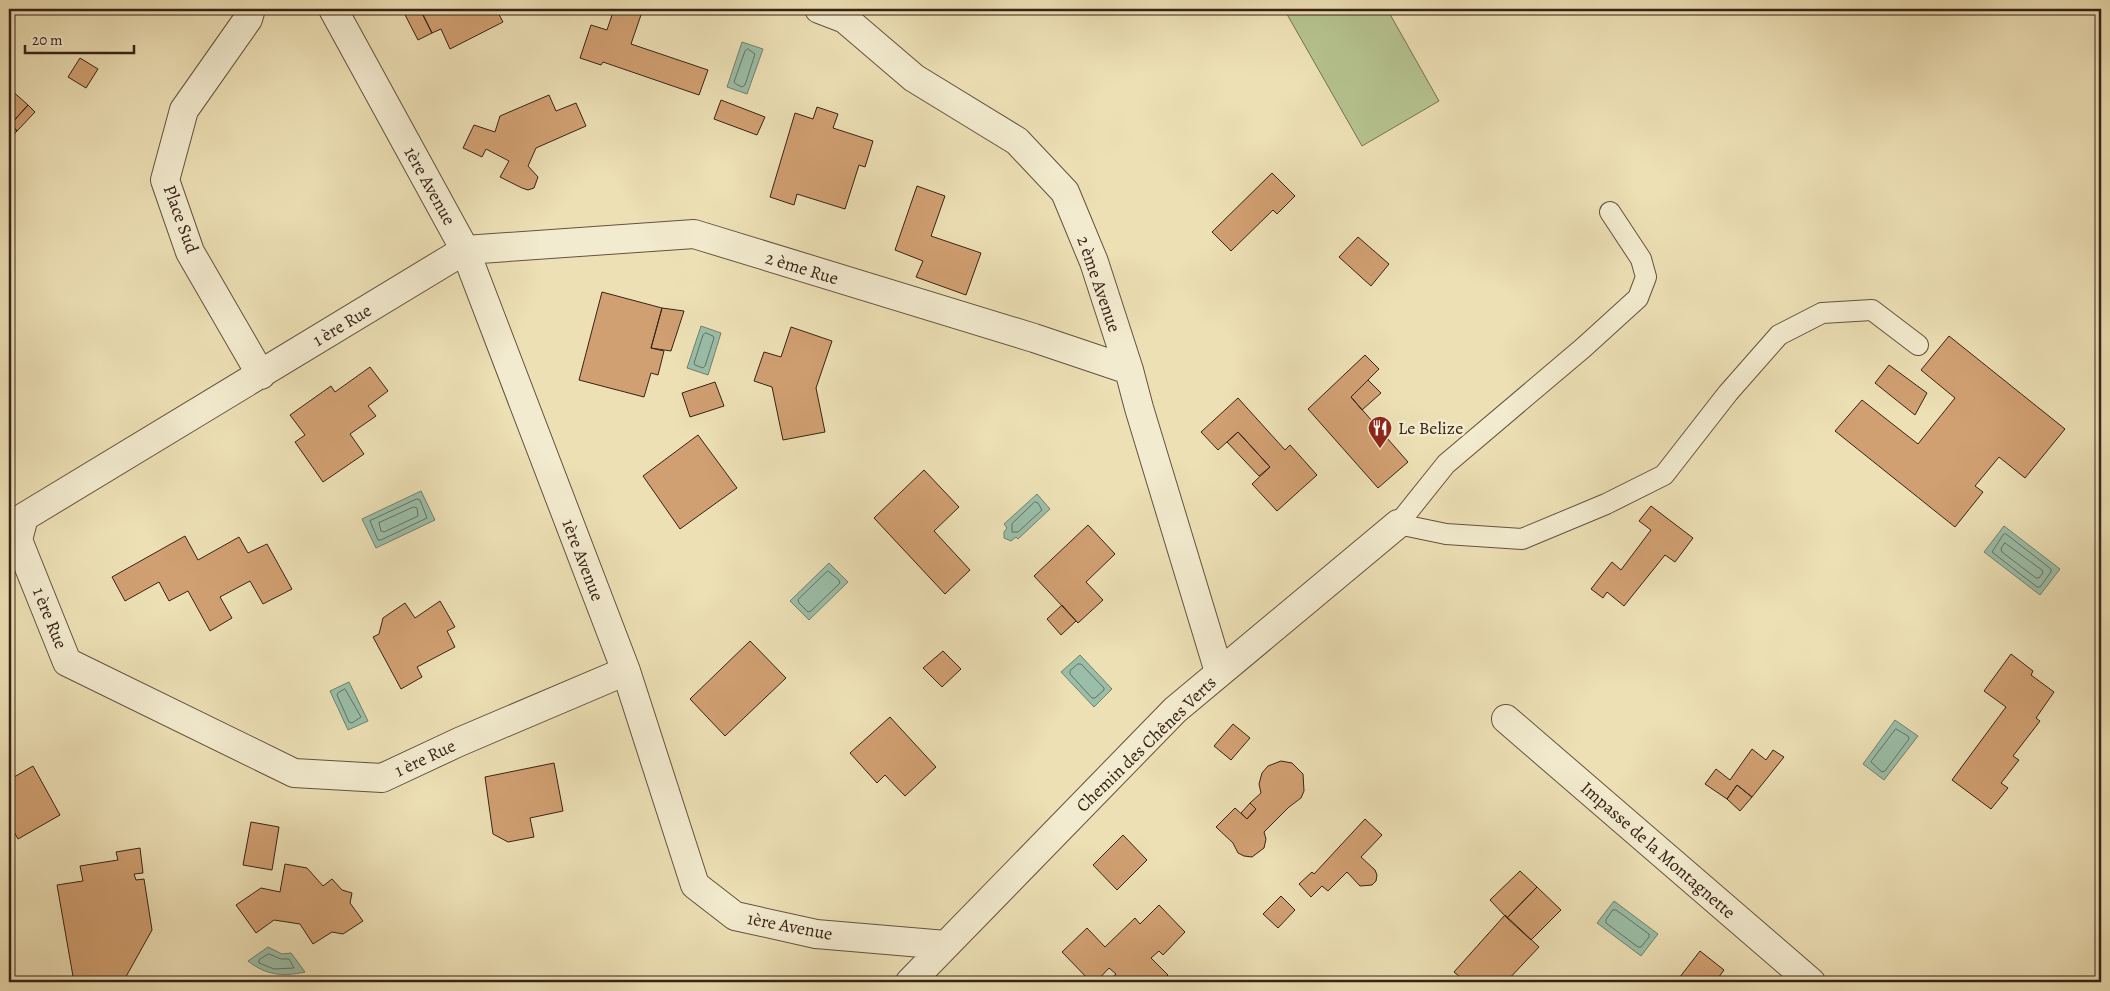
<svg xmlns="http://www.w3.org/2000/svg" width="2110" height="991" viewBox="0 0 2110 991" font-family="Alegreya,serif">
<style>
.green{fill:#b5c390;stroke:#767254}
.water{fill:#9abea8;stroke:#72806e}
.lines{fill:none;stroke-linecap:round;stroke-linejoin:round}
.shore{stroke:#687060;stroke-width:1}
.building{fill:#d1a072;stroke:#372217}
.service-casing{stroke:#64523e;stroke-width:22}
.minor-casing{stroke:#64523e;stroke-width:30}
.service{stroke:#f3ebcf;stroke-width:20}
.minor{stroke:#f3ebcf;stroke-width:28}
.labels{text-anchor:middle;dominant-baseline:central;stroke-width:5;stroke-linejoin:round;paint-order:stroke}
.street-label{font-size:18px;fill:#372217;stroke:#f3ebcf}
.poi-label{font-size:18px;fill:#372217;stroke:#f3ebcf;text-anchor:start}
</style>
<rect width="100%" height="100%" fill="#ede0b5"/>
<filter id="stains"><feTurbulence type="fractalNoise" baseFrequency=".004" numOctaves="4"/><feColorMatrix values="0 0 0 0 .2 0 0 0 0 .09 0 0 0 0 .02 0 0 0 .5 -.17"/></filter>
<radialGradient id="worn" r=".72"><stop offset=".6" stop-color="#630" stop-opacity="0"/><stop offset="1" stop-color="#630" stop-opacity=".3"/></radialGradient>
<path class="green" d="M1284,9h103l52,92 -77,45z"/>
<path class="water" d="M742,42l21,7 -16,45 -20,-7z
M701,326l20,7 -13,42 -21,-7z
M421,491l14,29 -59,28 -14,-29z
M1037,494l13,15 -32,30 -2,-2 -5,4 -7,-3v-6l3,-4 -3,-4z
M2004,526l56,43 -20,26 -56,-43z
M829,563l19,19 -39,38 -19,-19z
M1080,655l32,34 -18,18 -33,-35z
M349,682l19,39 -20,9 -18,-39z
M1895,720l23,16 -34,44 -21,-16z
M1614,901l44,33 -17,22 -44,-33z
M268,947l14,7 9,-1 14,19c-23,5 -39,3 -57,-11z"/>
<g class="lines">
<path class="shore" d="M748,49l7,5 -10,31 -3,2 -6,-3 -2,-2 11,-31z
M706,333l7,3 1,2 -9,28 -2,2 -8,-3 -1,-2 9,-28z
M417,499l3,1 7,18 -46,22h-3l-8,-19z
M1035,502l3,1 4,7 -24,22h-6v-8z
M414,507l3,1 1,8 -34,16 -3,-1 -2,-8z
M2006,534l45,35v3l-11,15h-3l-45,-35 11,-17z
M2005,543l37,27 1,3 -4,5h-3l-34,-26 -1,-3z
M828,571l11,9 1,3 -29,28 -3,1 -9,-9 -1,-3z
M1078,664h3l23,24v2l-9,8h-3l-22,-24v-3z
M345,689l16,28 -9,6 -3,-1 -12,-27 1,-2z
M1896,729l12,7 1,3 -24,32 -3,1 -11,-10z
M1613,910h3l33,24v3l-8,10h-3l-32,-24v-3z
M269,954l12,5h8l5,9 -20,1 -15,-6v-3z"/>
</g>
<path class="building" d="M402,9h18l12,24 -14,7z
M420,9h76l7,13 -53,27 -9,-20 -9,4z
M614,9h29l-12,35 77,26 -9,25 -96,-33 -2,3 -21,-7 11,-33 16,5z
M80,58l18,11 -12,19 -18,-11z
M9,88l19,17 -17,19 6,7 -8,9z
M549,95l7,16 20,-8 10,23 -50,22 -8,18 10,11 -4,11 -6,2 -6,-2 -22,-11 9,-16 -23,-12 -4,8 -19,-9 11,-23 21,7 5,-16z
M721,100l44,17 -8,18 -43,-16z
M28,105l7,7 -18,19 -6,-7z
M817,107l21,7 -5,14 40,13 -8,26 -6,-2 -14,44 -48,-15 -3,11 -24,-8 25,-84 18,6z
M1272,173l23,23 -18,18 -4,-4 -42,41 -19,-19z
M917,186l28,10 -14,40 50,17 -15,42 -50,-18 7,-16 -28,-11z
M1358,237l31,27 -18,22 -32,-29z
M602,292l60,16 -11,40 13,3 -6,24 -7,-2 -7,24 -65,-17z
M662,308l22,3 -13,40 -20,-3z
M791,327l41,14 -16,47 9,44 -42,8 -11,-53 -18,-6 10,-29 17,5z
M1949,336l116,93 -40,49 -26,-21 -24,29 8,6 -28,35 -120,-96 27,-31 56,44 37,-46 -34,-28z
M1365,355l14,14 -28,28 57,65 -30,26 -70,-79z
M1889,365l38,28 -12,22 -40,-32z
M370,367l18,24 -20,15 8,10 -26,18 14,20 -41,28 -28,-40 10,-7 -15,-20 41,-29 4,6z
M1368,380l13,13 -19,17 -11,-13z
M715,382l9,24 -34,11 -8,-24z
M1238,398l47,52 5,-5 27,30 -40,36 -25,-27 18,-17 -32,-35 -20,18 -17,-18z
M1238,432l32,35 -11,9 -32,-34z
M698,435l39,53 -57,41 -37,-53z
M924,470l35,37 -25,24 36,39 -25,24 -71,-76z
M1651,506l42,32 -18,24 -10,-7 -41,51 -17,-14 -4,6 -12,-9 21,-27 9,8 30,-40 -12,-9z
M1088,525l27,29 -29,28 17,18 -25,23 -44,-47z
M185,536l13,24 41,-23 9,16 19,-9 25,45 -29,15 -13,-23 -30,16 12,21 -22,13 -22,-40 -19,10 -10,-19 -34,19 -13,-24z
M440,601l15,26 -8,4 8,16 -38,20 5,10 -21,12 -28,-52 6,-3 4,-16 22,-15 10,15z
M1062,605l14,16 -15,14 -14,-16z
M750,641l36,37 -61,58 -35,-37z
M943,651l18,18 -19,18 -19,-19z
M2011,654l22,17 -2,4 23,17 -18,26 4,3 -27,35 6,4 -18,23 7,5 -17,21 -39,-29 54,-73 -22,-16z
M890,717l46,50 -31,29 -20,-21 -8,8 -27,-30z
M1233,724l17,14 -19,22 -17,-14z
M1752,749l14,11 7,-10 11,7 -32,40 -15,-12 -10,14 -22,-15 11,-15 14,11z
M1281,761l11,2 11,11 1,17 -3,7 -12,9 -25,25 2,7 -2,9 -12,9 -8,-1 -6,-3 -5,-10 -17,-16 19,-19 12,11 9,-10 -6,-6 11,-10 -2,-9 3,-11 6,-7z
M554,763l9,48 -33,7 4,19 -26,5 -15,-8 -8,-57z
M33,766l27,49 -42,24 -9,-16v-43z
M1737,785l15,12 -12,14 -13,-12z
M1250,803l6,6 -9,10 -6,-6z
M1365,819l17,16 -21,22 14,13 2,5 -1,6 -4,4 -12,1 -13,-14 -19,19 -6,-5 -11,11 -12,-13 13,-12 2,2z
M251,822l28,5 -7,43 -29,-5z
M1123,835l24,25 -30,30 -24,-25z
M140,848l3,25 -9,1 2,6 8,-1 8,51 -29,52h-49l-17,-97 26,-4 -3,-15 38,-6 -2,-8z
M285,864l22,4 16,18 9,-7 10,11 10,3 -2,10 13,18 -20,13 -11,-2 -19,12 -13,-20 -26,-4 -18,13 -20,-28 25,-17 19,4z
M1520,871l17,16 -30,31 -17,-18z
M1537,887l24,23 -30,30 -24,-22z
M1281,896l14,14 -17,18 -15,-14z
M1159,905l26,27 -22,23 -4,-4 -8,7 17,17 -7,7h-54l9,-8 -7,-6 -13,14h-5l-29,-30 25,-24 18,19 30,-29 5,6z
M1505,915l34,32 -33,35h-40l-12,-10z
M1700,951l24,19 -9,12h-39z"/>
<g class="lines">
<defs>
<path id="service" d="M1610,212l31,47 5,18 -8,21 -55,50 -137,116 -48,60 48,10 76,5 84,-35 58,-29 64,-82 51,-58 43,-22 50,-3 46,35"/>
<path id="minor" d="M251,9l-3,10 -64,91 -19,70 25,72 71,123
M333,9l132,241 161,421 69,214 40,31 81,18 130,11
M819,9l26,10 69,59 103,63 48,51 29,70 35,108 10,38 80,264
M626,671l-167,71 -77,36 -88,-5 -227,-111 -49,-122 6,-23 441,-267 229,-16 340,104 95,32
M1506,719l305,263
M910,982l265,-272 223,-186"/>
</defs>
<use href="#service" class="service-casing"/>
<use href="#minor" class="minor-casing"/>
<use href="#service" class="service"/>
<use href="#minor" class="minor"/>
</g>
<defs>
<symbol id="restaurant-pin" viewBox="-11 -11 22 30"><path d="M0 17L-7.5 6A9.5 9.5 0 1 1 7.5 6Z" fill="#8f2418" stroke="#f3ebcf"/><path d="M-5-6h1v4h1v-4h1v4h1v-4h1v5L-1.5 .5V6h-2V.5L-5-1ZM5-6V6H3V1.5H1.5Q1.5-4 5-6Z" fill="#fff"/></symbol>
</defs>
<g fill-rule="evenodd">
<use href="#restaurant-pin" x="1366" y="414" width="28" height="38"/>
</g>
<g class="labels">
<g class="street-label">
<text transform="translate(430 186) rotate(61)">1ère Avenue</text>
<text transform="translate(181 219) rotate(70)">Place Sud</text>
<text transform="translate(802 268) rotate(17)">2 ème Rue</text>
<text transform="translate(1099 284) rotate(71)">2 ème Avenue</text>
<text transform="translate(342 325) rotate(-31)">1 ère Rue</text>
<text transform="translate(583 560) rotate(69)">1ère Avenue</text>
<text transform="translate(50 618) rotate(68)">1 ère Rue</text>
<text transform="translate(1146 744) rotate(-44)">Chemin des Chênes Verts</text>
<text transform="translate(425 758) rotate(-25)">1 ère Rue</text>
<text transform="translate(1658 850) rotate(41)">Impasse de la Montagnette</text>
<text transform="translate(790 926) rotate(11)">1ère Avenue</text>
</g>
<g class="poi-label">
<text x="1398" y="428">Le Belize</text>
</g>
</g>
<rect width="2110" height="991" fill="none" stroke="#ede0b5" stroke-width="30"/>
<rect x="10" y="10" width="2090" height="971" fill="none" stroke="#372217" stroke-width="2.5"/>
<rect x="15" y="15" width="2080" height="961" fill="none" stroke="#372217"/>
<path d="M25 45v8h109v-8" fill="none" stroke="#372217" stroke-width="2.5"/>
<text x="32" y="45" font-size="15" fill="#372217" stroke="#f3ebcf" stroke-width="4" paint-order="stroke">20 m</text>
<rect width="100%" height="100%" filter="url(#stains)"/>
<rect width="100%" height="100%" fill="url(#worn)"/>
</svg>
